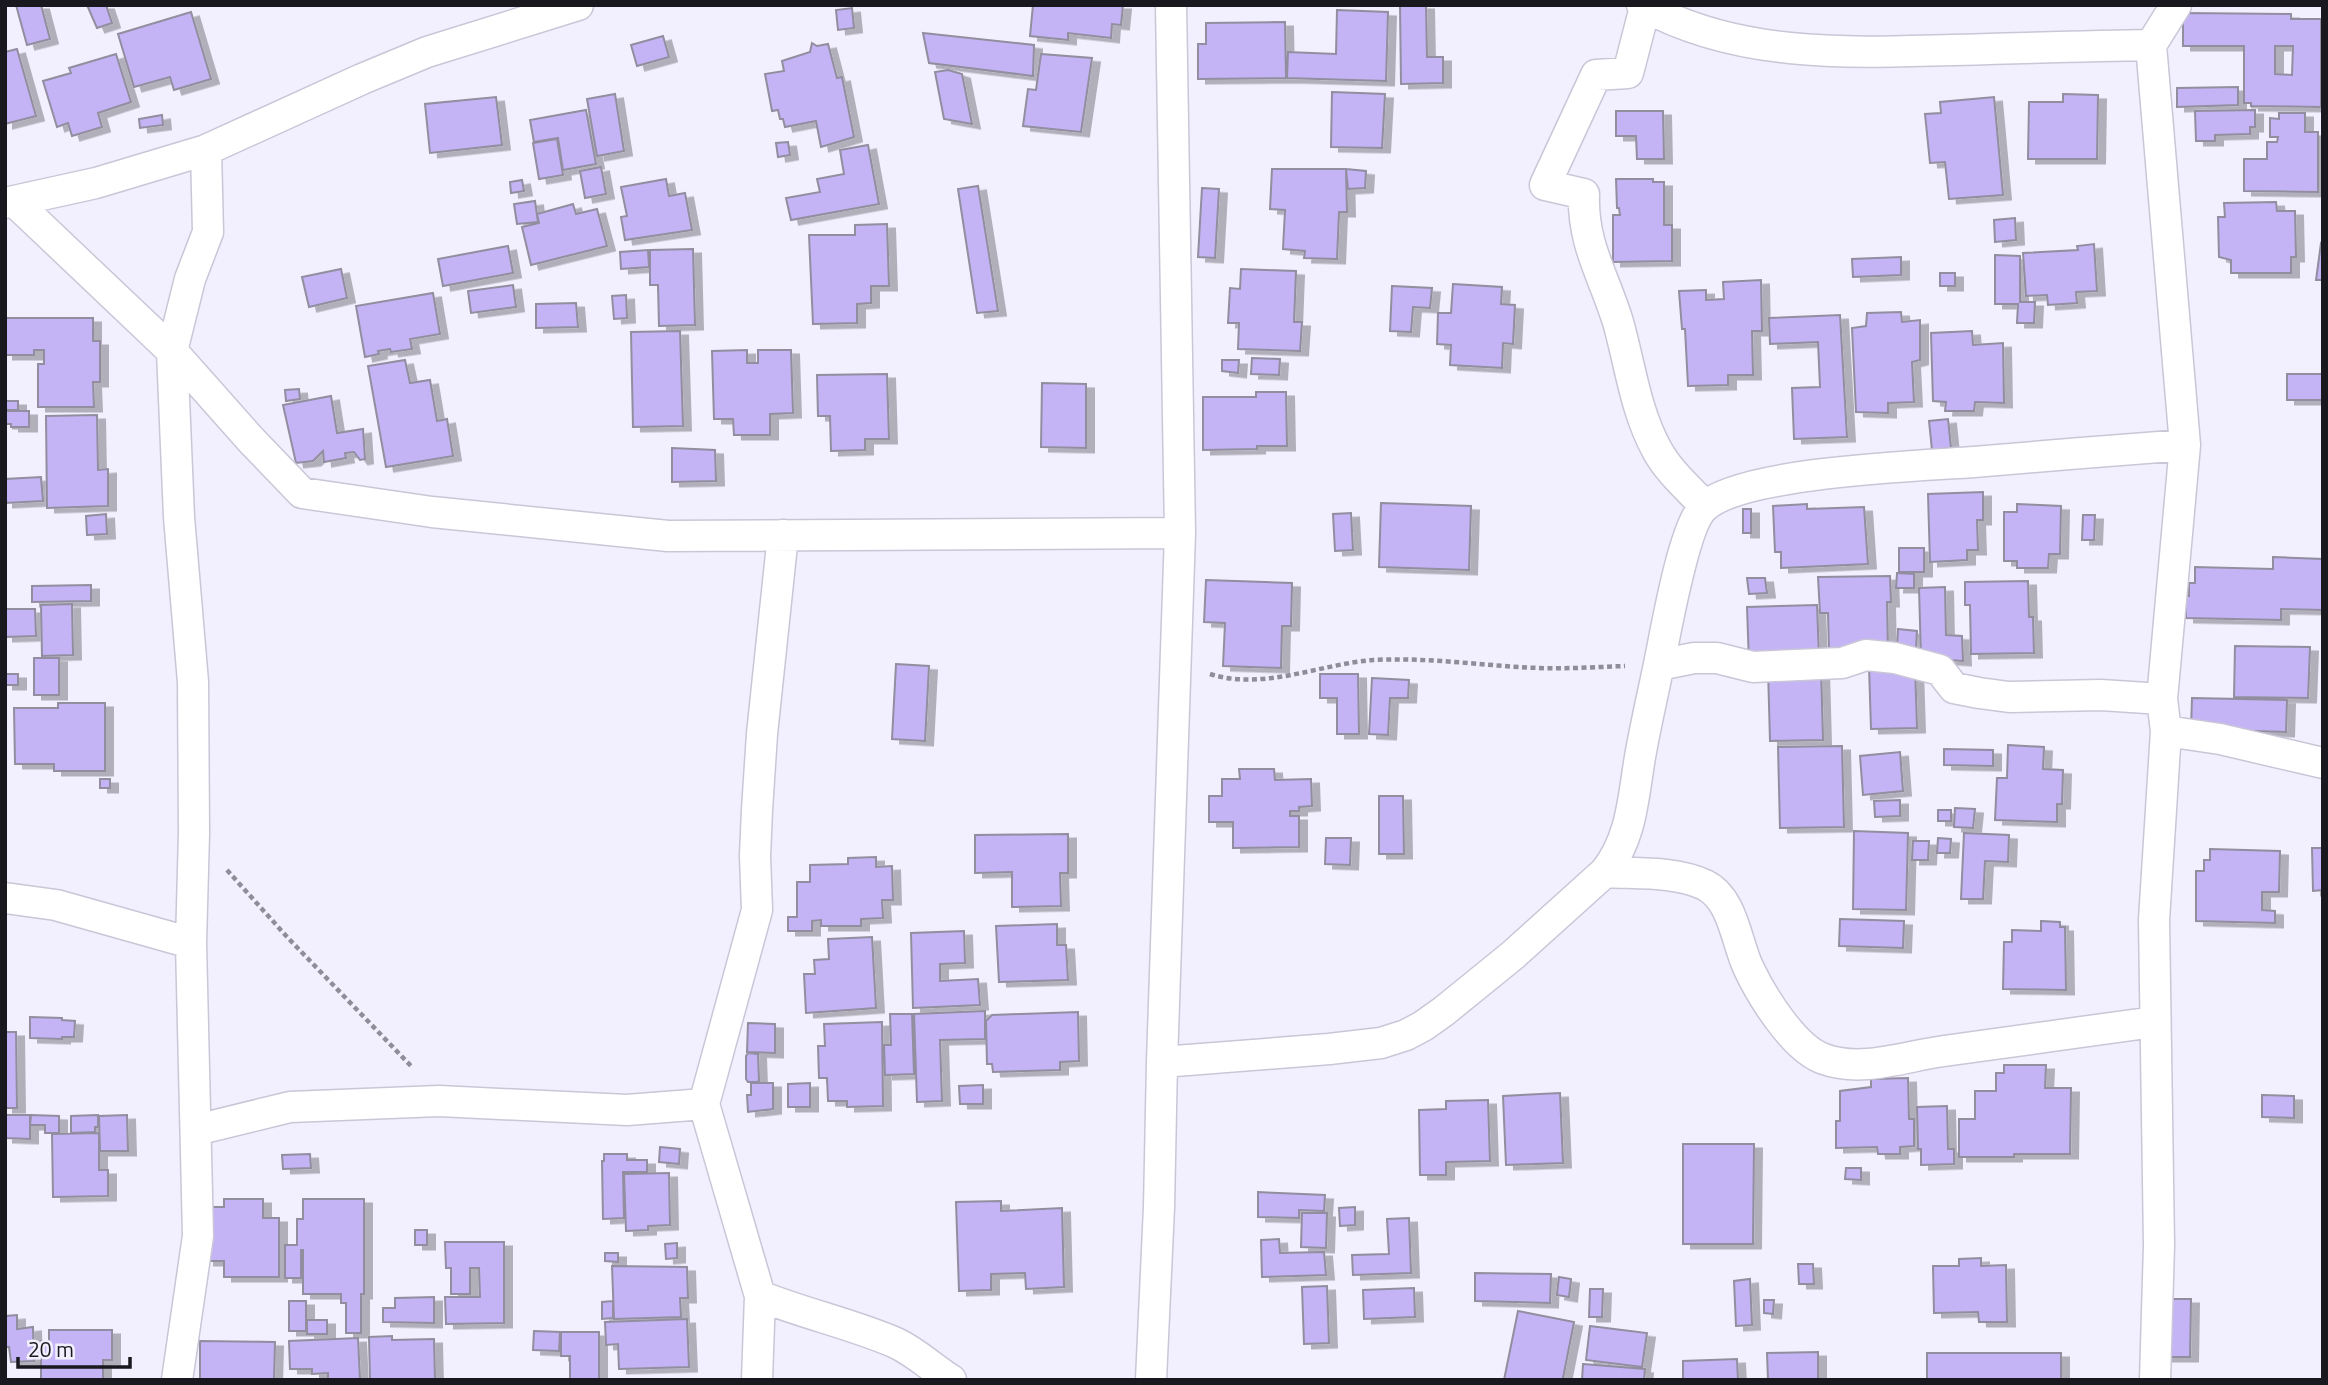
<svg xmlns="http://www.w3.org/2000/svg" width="2328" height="1385" viewBox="0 0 2328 1385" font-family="'Titillium Web',sans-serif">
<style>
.building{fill:#c4b4f5;stroke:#928e9f;stroke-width:2;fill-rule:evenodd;filter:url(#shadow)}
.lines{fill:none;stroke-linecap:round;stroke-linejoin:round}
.street-casing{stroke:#cac6d8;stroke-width:33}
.path{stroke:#8f8d98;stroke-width:4.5;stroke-dasharray:5 3.5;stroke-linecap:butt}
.street{stroke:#fff;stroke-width:30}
</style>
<defs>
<filter id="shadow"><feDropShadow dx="8" dy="4.5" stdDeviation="0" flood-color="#0004"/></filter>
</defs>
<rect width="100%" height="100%" fill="#f2effe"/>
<path class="building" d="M16,5h25l9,34 -23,6z
M87,5h19l6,18 -15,5z
M1033,5h90l-2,20 -9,-1 -1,14 -43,-5v7l-38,-4z
M1400,5h26l1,52h16v26l-42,1z
M852,8l2,20 -16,2 -2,-20z
M1337,10l51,2 -2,69 -99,-3 1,-26 48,2z
M191,12l20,67 -37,11 -4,-13 -36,10 -16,-53z
M2183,13l108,1v5h30v88l-70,-1v-3h-7v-57h-61zM2275,46h18l-1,29 -17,-1z
M1285,22l1,56 -88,1v-35h8v-21z
M923,33l111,12 -1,31 -104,-13z
M663,36l6,21 -32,9 -6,-21z
M812,43l5,3 11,-2 9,34 5,-1 12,60 -33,10 -5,-26 -31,6 -2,-8h-3l-2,-9 -6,1 -7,-37 19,-3 -2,-10 28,-9z
M17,49l19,67 -31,8v-72z
M116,54l15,48 -33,11 4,14 -30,9 -4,-13 -11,4 -14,-46 28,-8 -2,-5z
M1041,54l51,4 -11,74 -58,-6 5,-37 8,1z
M948,70l14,4 10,50 -28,-5 -9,-47z
M2238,87v18l-61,2v-19z
M1332,92l53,2 -3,54 -51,-1z
M615,94l9,57 -27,5 -10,-57z
M2063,94l35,1 -1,64h-69l1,-57h34z
M496,97l6,48 -72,8 -5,-49z
M1994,97l9,98 -54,4 -4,-37 -15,1 -5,-49 16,-1 -1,-11z
M586,110l10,54 -33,6 -5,-32 -24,4 -4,-22z
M2255,110v17h-5v7l-35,1v6h-19l-1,-30z
M1616,111h47l1,48h-27l-1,-23h-20z
M2279,113h26v19h13v60l-74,-1v-32h23v-17h10l1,-5h-8v-19l9,1z
M162,115l1,10 -23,3 -1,-9z
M557,139l6,36 -24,4 -6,-36z
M788,142l2,13 -12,2 -2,-14z
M868,145l11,59 -88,16 -5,-22 34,-6 -3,-13 27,-5 -4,-24z
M601,167l5,27 -21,4 -5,-27z
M1272,169h74l1,43h-8l-2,47 -33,-1 1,-7 -22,-2 2,-39 -15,-1z
M1346,169l20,2 -1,17 -17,1z
M666,179l3,17 16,-3 7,37 -67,10 -4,-23 6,-1 -6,-29z
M1616,179h37v3h11v43h8v36l-59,1v-47h7l-1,-7h-2z
M522,180l2,11 -13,2 -1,-11z
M978,186l20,125 -21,2 -19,-124z
M1202,188l17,1 -4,69 -17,-1z
M535,201l3,21 -21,2 -3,-20z
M2276,202l1,9h18l1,46h-5v16h-60v-13l-12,-3 -1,-40h7l-1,-14z
M573,204l3,10 21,-5 10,37 -76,19 -9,-38 17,-4 -2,-9z
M2015,218l1,22 -21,2 -1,-22z
M887,224l2,62h-18v17l-14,1v19l-44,1 -4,-89h46v-10z
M2321,243l2,1v36h-7z
M2094,244l3,47 -21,1 1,11 -29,2 -1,-10 -21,1 -3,-43 55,-3 -1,-4z
M508,246l5,27 -70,13 -5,-27z
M693,249l2,76 -36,1 -1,-41h-8v-35z
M648,250l1,17 -28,2 -1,-17z
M1995,255l25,1v46h15l-1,21h-17l1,-19h-23z
M1901,257v18l-48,2 -1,-18z
M341,269l6,29 -38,9 -7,-30z
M1241,269l55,2 -2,51h8l-2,29 -62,-2 1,-26h-11l2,-35 10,1z
M1940,273h15v13h-15z
M1761,280l1,51h-10l1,44h-25v10l-40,1 -3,-57h-3l-3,-38 27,-1v10l18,-1 -1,-17z
M1453,284l49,3 -1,17 14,1 -2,39 -10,-1 -1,25 -52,-3 1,-20 -14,-1 1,-31h13z
M513,285l3,22 -45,6 -3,-22z
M1392,286l40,2 -2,20 -17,-1 -2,25 -21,-1z
M433,293l7,41 -30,5 2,10 -21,3 -1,-3 -12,2 1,3 -14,3 -9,-51z
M626,295l1,23 -13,1 -2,-23z
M576,303l2,24 -42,1v-24z
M1901,312l1,10 18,-2v40l-8,2 2,40 -26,1v10l-32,-1 -4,-84 14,-2 1,-13z
M1840,315l7,122 -53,2 -2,-51 28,-1 -2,-45 -48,2 -1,-26z
M5,318h88v23h7v41h-7l1,25h-56v-43h6v-14h-10v5h-29z
M680,331l3,95 -50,1 -2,-95z
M1972,331l1,14 30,-2 1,60 -29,-1 -1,9h-29l1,-9 -13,-1 -2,-68z
M747,350v13h11v-13h33l2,63 -23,1v21h-36l-1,-16h-19l-2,-68z
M1252,358l28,1 -1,16 -28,-1z
M405,360l5,23 20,-3 7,41 10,-2 6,37 -67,11 -18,-101z
M1222,360h17l-1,13 -16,-2z
M887,374l2,65h-24v11l-34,1 -1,-35h-12l-1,-41z
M2287,374h36v26h-36z
M1042,383l44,1v64l-45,-1z
M299,389l1,10 -14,2 -1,-11z
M1256,392h30l1,54h-30v3l-54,1v-53h53z
M331,396l6,37 26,-4 2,30 -5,1 -6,-8 -9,1 1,5 -22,4 -1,-11 -10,10 -17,2 -13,-58z
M5,401h13v9h-13z
M5,411h24v16h-18v-3h-6z
M97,415l1,55 10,-1v37l-61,2 -1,-92z
M1948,419l3,29 -19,2 -3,-29z
M672,448l43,2 1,31 -44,1z
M41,477l2,24 -38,2v-24z
M1983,492v28h-6l1,30h-11v10l-37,2 -2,-68z
M1381,503l90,3 -2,64 -90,-3z
M1807,504v5l57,-2 4,57 -87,4v-16h-6l-2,-46z
M2017,504l44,2 -1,48h-11l-1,14h-31v-7h-13v-49h13z
M1743,509h8v24h-8z
M1351,513l2,37 -18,1 -2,-37z
M106,514l1,20 -20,1 -1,-19z
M2083,515h12l-1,25h-12z
M1899,548h25v24h-25z
M2273,557l50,2v51l-42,-1v11l-95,-2v-22h3v-13h6v-16l78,2z
M1897,573l17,1v14h-18z
M1890,576l1,26h-4l1,48 -59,2 -1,-39h-8l-2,-36z
M1747,578h18l2,15 -18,1z
M1206,580l86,3 -1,43h-9l-1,42 -58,-2 2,-43 -21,-1z
M2028,581l1,36h4l1,36 -63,1 -1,-49h-5v-23z
M91,585v16l-59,1v-16z
M1945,587l1,48 16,1 1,25 -42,-3 -2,-70z
M72,604l1,51 -31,1 -1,-51z
M1817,605l2,52 -70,6 -2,-56z
M5,609h30l1,27 -31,1z
M1898,629l19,2 -1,17 -19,-1z
M2235,646l75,1 -2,51 -74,-1z
M34,658h25v37h-25z
M896,664l33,2 -4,75 -33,-2z
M1869,666h46l2,62 -46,1z
M1821,668l2,72 -53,1 -2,-72z
M5,674h13v11h-13z
M1320,674h38l1,60h-22v-36h-17z
M1372,678l37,2 -1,18h-18l-2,37 -19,-1z
M2192,698l95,2 -1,32 -95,-3z
M58,703h47v68h-51v-7h-39l-1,-56h44z
M2008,745l36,2 -1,22 20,1 -1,34h-5v18l-62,-2 2,-42h10z
M1842,746l2,81 -64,1 -2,-81z
M1944,749l49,1v16l-49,-1z
M1900,752l3,39 -40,4 -3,-39z
M1239,769h35l1,11 36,-1 1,27 -13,1v4h-9v5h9v31l-66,1v-26h-24v-26h13v-17h18z
M100,779h10v9h-10z
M1379,796h24l1,58h-25z
M1900,800v16l-25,1 -1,-16z
M1955,808l20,1 -2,19 -19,-1z
M1938,810h13v11h-13z
M1854,831l54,2 -2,77 -53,-1z
M1964,833l45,2 -1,27 -23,-1 -2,38h-22z
M1068,834v39h-8l1,33 -49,1v-35l-37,1v-38z
M1326,838h25l-1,27 -25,-1z
M1938,838l13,1 -1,14h-13z
M1913,841h16l-1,19h-16z
M2312,848h11v42l-10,1z
M2210,849l70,2 -1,41h-17v18l13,1v12l-79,-2v-50h8v-11h6z
M876,857v10l16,-1 1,34h-11l1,18 -22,1v7h-40v-6l-9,1v10h-24v-14h9v-35h13v-17l38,-1v-6z
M1840,919l64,2 -1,27 -64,-2z
M2041,921l19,1v5h5l1,63 -63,-1 1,-47h8v-12l29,1z
M1057,924v21h9l2,35 -69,2 -3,-56z
M964,931l1,32 -25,1v17l38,-2 2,26 -67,3 -2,-75z
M872,937l4,71 -70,5 -2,-39h11l-1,-14 15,-1 -1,-20z
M985,1011v28l-45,1 2,61 -25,1 -3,-88z
M1078,1012l1,49 -19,1v8l-67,2 -1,-8h-5l-1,-43 6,-6z
M890,1014h22l2,60 -29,1 -1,-30h7z
M30,1017l32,1v2l13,1 -1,16h-12v2l-32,-1z
M882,1022l1,84 -36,1v-6h-19l-1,-23h-8l-1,-32h7l-1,-22z
M748,1023l27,1v29l-28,-1z
M5,1032h11l1,76h-12z
M748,1053l10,1 1,27 -2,1h-9l-2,-3v-23z
M2004,1065h42l-1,23h26l-1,66h-56v3h-55v-38h16v-28h21v-18h8z
M1908,1078l1,41h5v27l-14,1v7h-22l-1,-7 -41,1v-27h4v-30l31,-4v-8z
M751,1083h22v26l-25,3 -1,-17h4z
M810,1083v24h-22v-23z
M983,1085v19h-23l-1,-18z
M1560,1093l3,70 -57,2 -3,-69z
M2262,1095l32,1v22l-32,-1z
M1488,1100l2,61 -44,1v13h-26l-1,-65 27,-1v-8z
M1947,1106l1,43h6v15l-33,1v-16h-3l-1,-42z
M5,1115h25v24l-25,-1z
M31,1115l28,1v17h-14v-8h-15z
M98,1115v12h-3v5l-24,1v-17z
M127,1115l1,36h-28l-1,-35z
M99,1133v37h9v26l-55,1 -1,-63z
M1683,1144h71l-1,100h-70z
M660,1147l20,2 -1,15 -20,-2z
M310,1154l1,14 -28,1 -1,-14z
M604,1154h23v6h20v12h-24l1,46 -21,1 -1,-58h2z
M1846,1168h15v12l-16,-1z
M669,1173l1,52 -22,1v4l-22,1 -2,-57z
M1258,1192l67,3 -1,16 -25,-1v8l-41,-1z
M224,1199h39v19h16v59h-55v-16h-18v-54h18z
M303,1199h61v95h-3v39h-15v-30h-5v-9h-38v-44h-2v28h-16v-33h12v-26h6z
M1001,1201v10l61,-3 2,79 -38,2 -1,-16 -34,1v16l-32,1 -3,-89z
M1355,1207v18l-15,1 -1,-18z
M1302,1213h25l-1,35 -25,-1z
M1409,1218l2,55 -58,2 -1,-20 37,-1 -2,-35z
M415,1230h12v15h-12z
M1279,1239l1,14 44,-1 2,23 -64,2 -1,-37z
M445,1242h59v81l-58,1 -1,-27h35l-1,-29h-9v26h-19v-26h-5z
M677,1243v15l-11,1 -1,-15z
M605,1253h13v9l-13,-1z
M1981,1258v8l25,-1 1,57h-28l-1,-10 -44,1 -1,-47h26v-7z
M1798,1264h15l1,20h-15z
M612,1266l75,1 1,31h-8l1,19 -67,2z
M1475,1273l76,1 -1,29 -75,-2z
M1559,1277l12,2 -2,18 -12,-2z
M1750,1279l2,46 -16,1 -2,-45z
M1327,1286l2,57 -25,1 -2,-57z
M1414,1288l1,29 -51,2 -1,-29z
M1590,1289h13l-1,28h-13z
M434,1297v26l-51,-1v-14h12v-10z
M2166,1299h25l-1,58h-25z
M1764,1300h10l-1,14 -9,-1z
M289,1301h17v30h-17z
M613,1301v17l-11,1v-17z
M1518,1311l56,11 -11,56 7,2h-66z
M17,1315v14l16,-2 1,34 -23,1 -2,-15h-4v-31z
M687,1319l2,48 -70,2 -1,-25 -12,1 -1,-23z
M307,1320h20v14h-20z
M1590,1326l57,7 -5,34 -56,-7z
M49,1330h63v30h-9v20h-62v-39h8z
M534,1331l26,1 -1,19 -26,-1z
M561,1332h38v48h-29v-24h-9z
M392,1336v4l42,-1 1,41h-65l-1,-43z
M358,1338l2,42h-32v-7l-16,1v-5h-22l-1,-28z
M200,1341l75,1 -1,38h-74z
M1818,1352v28h-50l-1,-27z
M1927,1353h134v27h-134z
M1737,1359l1,21h-55v-19z
M1583,1364l62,5 -1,11h-62z"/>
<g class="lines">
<defs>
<path id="street" d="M1642,5c96,53 207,48 312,45 66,-2 132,-4 197,-5
M1645,7l-17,66 -32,2 -51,110 39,9c-2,50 20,82 34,128 12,42 17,88 39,128 12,22 31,38 48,56
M206,150l2,82 -18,47 -18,72 79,89 51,53 130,19 236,24 512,-3
M15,202l157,149 7,166 14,165 1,151 -3,110 7,293 -21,144
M5,203l91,-20 110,-33 156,-71 65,-27 151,-47
M1659,665l35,-7h23l36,9 89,-4 24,-8 29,3 45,12 14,18 25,5 30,4 92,-2 61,4
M2166,731l54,8 103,24
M1605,872c32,2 70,-1 100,13 28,14 31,56 43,82 13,28 46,82 76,92 38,14 82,-3 120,-8 70,-10 140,-19 210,-29
M5,898l51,7 135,38
M1162,1062l167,-13 52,-6 25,-8 17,-9 21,-15 69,-56 92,-83c27,-34 28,-74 35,-115 5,-29 12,-59 18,-88 7,-32 25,-143 46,-162 38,-35 214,-41 270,-45 70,-6 141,-12 211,-17
M196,1130l94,-23 149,-6 188,9 77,-6
M760,1296c45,18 92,28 136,47 21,10 36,25 55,37
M757,1380l3,-84 -56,-192 53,-194 -2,-54 2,-46 5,-76 21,-199
M1151,1380l8,-173 3,-145 18,-529 -9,-528
M2155,1380l4,-135 -5,-325 12,-189 -4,-32 23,-254 -34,-400 25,-40"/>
</defs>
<use href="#street" class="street-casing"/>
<path class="path" d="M1210,674c53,17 110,-10 163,-14 56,-3 111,6 166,8 29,1 58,-1 86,-2
M227,870l61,68 125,130"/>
<use href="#street" class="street"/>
</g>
<rect width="2328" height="1385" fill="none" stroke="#19181e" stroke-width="14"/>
<path d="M18 1357v10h112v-10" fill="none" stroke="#19181e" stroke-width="3.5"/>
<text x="28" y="1357" font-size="21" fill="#19181e" stroke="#f2effe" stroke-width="5" paint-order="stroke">20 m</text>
</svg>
